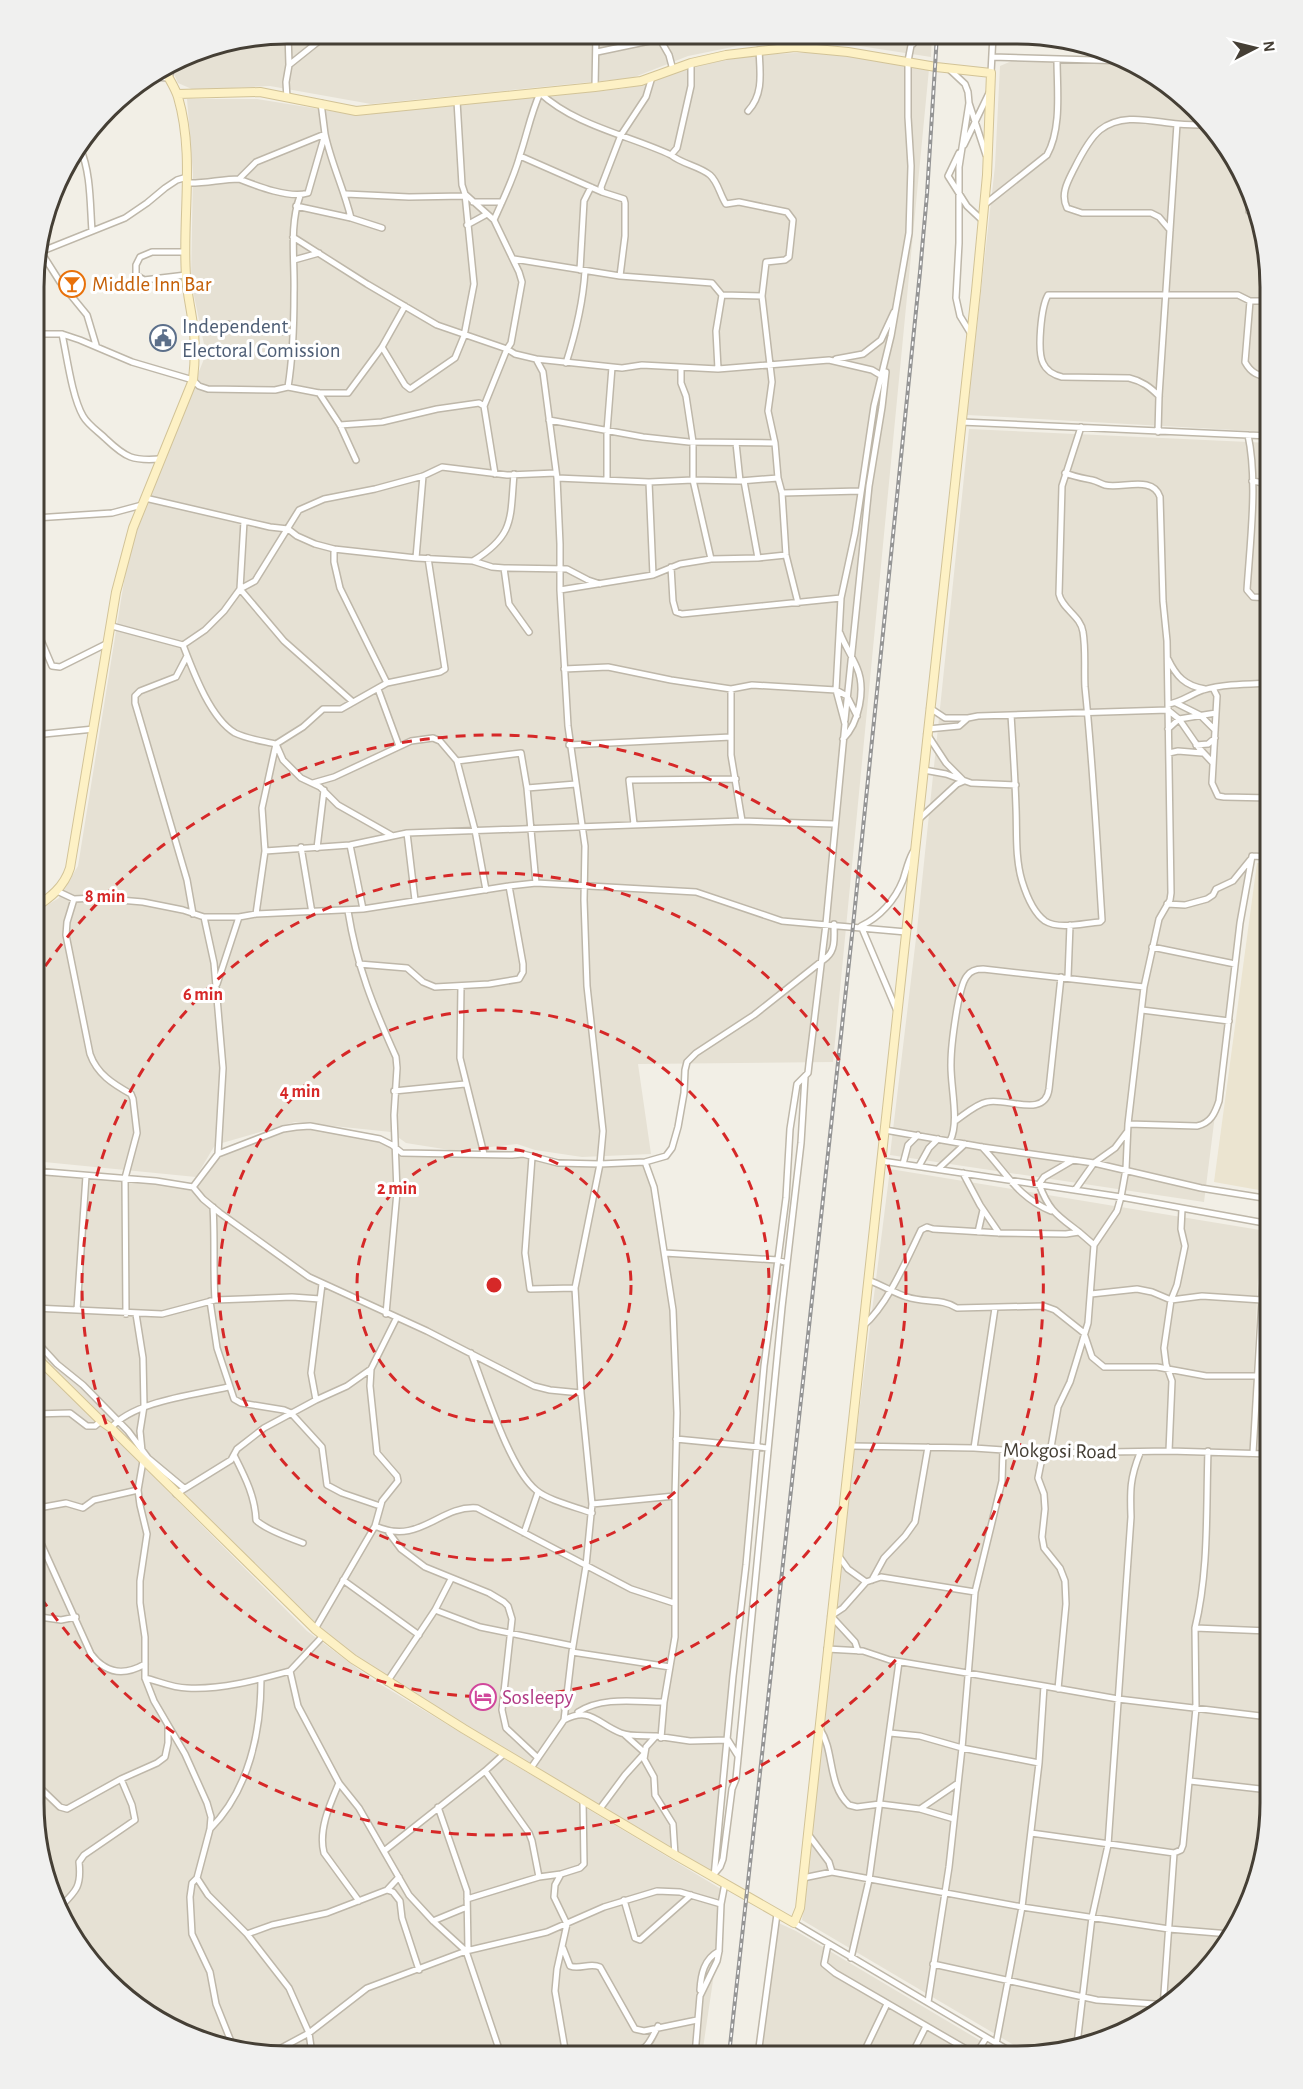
<svg xmlns="http://www.w3.org/2000/svg" width="1303" height="2089" viewBox="0 0 1303 2089" font-family="'Alegreya Sans',sans-serif">
<style>
.residential{fill:#e6e1d4}
.education{fill:#ebe4d0}
.lines{fill:none;stroke-linecap:round;stroke-linejoin:round}
.street-casing{stroke:#beb7a9;stroke-width:8}
.secondary-casing{stroke:#d2c397;stroke-width:10}
.street{stroke:#fff;stroke-width:5}
.secondary{stroke:#fdf1c5;stroke-width:8}
.rail-casing{stroke:#959595;stroke-width:4}
.rail{stroke:#fff;stroke-width:1.5;stroke-dasharray:4.5;stroke-linecap:butt}
.ring{fill:none;stroke:#d62828;stroke-width:3;stroke-dasharray:10 8}
.labels{text-anchor:middle;dominant-baseline:central;stroke-width:6;stroke-linejoin:round;paint-order:stroke}
.food-label{font-size:21px;fill:#c56008;stroke:#fff;text-anchor:start}
.service-label{font-size:21px;fill:#4e5e75;stroke:#fff;text-anchor:start}
.street-label{font-size:21px;fill:#453f35;stroke:#fff}
.hotel-label{font-size:21px;fill:#b23c85;stroke:#fff;text-anchor:start}
.rim{fill:none;stroke:#453f35;stroke-width:3}
.centre{fill:#d62828;stroke:#fff;stroke-width:3}
.ring-label{font-size:18px;text-anchor:middle;font-weight:bold;fill:#d62828;stroke:#fff;stroke-width:6;stroke-linejoin:round;paint-order:stroke}
</style>
<rect width="100%" height="100%" fill="#f2efe6"/>
<path class="residential" d="M287,33l645,2 -1,22 -97,-15 -72,-1 -74,15 -56,22 -261,26 -101,-18 -76,4 -16,-7 -8,-18 20,-13z
M819,52l110,17 -96,993 -195,2 13,90 -69,3 -47,-7 -18,-6 -61,7 -50,-8 -15,-11 -96,-10 -80,23 -19,32 -162,-16v-248l25,-15 19,-32 49,-303 15,-50 64,-159 -15,-73 2,-107 -6,-75h70l99,16 264,-26 27,-5 43,-17 59,-12z
M1014,60l121,5 36,21 47,47 33,57 19,97v145l-303,-17 28,-249 5,-100z
M969,429l301,14v412l-22,-1 -44,348 -314,-47 27,-225z
M310,1126l70,13 22,14 121,1 35,9 87,-1 9,25 12,66 112,7 -14,106 -50,511 -250,-148 -149,-100 -204,-201 -10,-4 206,207 27,20 36,27 356,214 -24,163 -448,-1 -65,-17 -57,-34 -47,-47 -33,-57 -19,-97 1,-631 159,16 25,-33 65,-25z
M890,1169l370,61 -10,228 20,1 -1,360 -13,65 -38,72 -47,47 -58,34 -84,17 -227,-134 52,-467z
M1270,1240v212l-15,-1z
M772,1920l24,11 210,125 -247,-1z"/>
<path class="education" d="M1257,863h13v329l-56,-10z"/>
<g class="lines">
<defs>
<path id="street" d="M288,33l1,32
M657,34l12,21 4,15
M905,35l8,9
M597,52l62,-13
M992,57l137,4
M949,69l16,15 3,8 1,11 -10,64v76l-3,55 4,18 11,18
M991,73l2,-38
M151,77l18,1 4,-16
M595,87l1,-53
M287,98l-1,-16 3,-17 40,-32
M457,101l5,84 3,9 29,26
M969,103l17,52
M748,111c16,-17 12,-39 11,-61
M964,145l26,-54
M80,148c11,24 10,57 12,83
M959,153l-11,23 19,30 15,14
M671,155c11,9 28,11 39,20 8,7 10,20 16,29l13,-2 48,10 6,8 -4,37 -4,3 -19,2 -4,34 10,86 -4,29 7,32 3,35 4,15 4,62 12,48
M520,156l82,36
M239,179c18,7 51,20 69,14l17,-59 -4,-31
M186,183c19,1 35,-4 53,-4l17,-17 69,-28c6,29 19,55 26,84
M1251,192l-2,19 6,-2
M346,194l63,3 56,-1
M473,202h29
M984,205l63,-50c15,-27 10,-66 10,-96
M296,206l55,12 31,10
M467,225l20,-11
M1170,230l-11,-13 -8,-4h-69l-15,-5c-7,-14 1,-27 7,-39 6,-12 16,-31 26,-39 23,-18 53,-8 78,-6 11,1 22,1 33,1
M293,237l74,47 70,41 70,24 -23,57
M41,252l19,30 27,33 9,30
M185,252h-33l-12,5 -4,8v10l8,5 42,-5
M35,254l90,-36 22,-15 18,-15 12,-8 10,-3
M514,259l106,17 5,-40v-33l-1,-4 -22,-7 -1,-5 20,-52 25,-38 6,-20
M294,260l25,-7
M580,270l4,-69 7,-14
M620,276l92,7 10,12 40,1
M1250,301l-5,61c6,11 13,14 25,15
M194,328l33,-4 24,6 42,2
M35,332l8,2h19l18,6 52,22 61,18 6,6 9,3 67,1 13,-3 31,6h29l34,-46 23,-41
M62,334c5,23 10,63 21,82 5,9 16,16 23,23 20,19 27,22 54,20
M382,347l23,38 5,4 45,-31 9,-22 10,-52 -9,-90
M536,359l86,9 20,-3 76,4 111,-9 43,10 10,6
M836,359l27,-5 18,-14 13,-28
M566,363c10,-31 17,-60 19,-92
M681,368v15l5,13 7,46v38l18,79
M718,369l-2,-38 6,-36
M288,387c5,-31 6,-62 6,-94 1,-32 -5,-67 6,-97
M319,393l21,32 16,35
M1159,396c-9,-9 -17,-15 -30,-18l-67,-1c-8,-2 -16,-7 -19,-14 -6,-12 -2,-56 5,-68h190l12,6h20
M549,420l94,17 46,5 86,1
M961,422l309,14
M340,425l42,-3 55,-13 42,-6 5,3 11,68
M1158,432l1,-36 18,-272
M1248,435c10,46 2,108 -1,155l6,7 17,1
M736,443l4,38
M557,478l92,4 44,-2 47,1 38,-3
M607,479v-48l5,-64
M744,481l14,77
M1252,481l18,3
M649,482l4,93
M782,493l78,-2
M145,498l125,29 18,2 9,7 18,8 19,5
M35,518l77,-5 30,-8
M416,558l7,-82
M473,561c42,-26 37,-42 41,-87
M671,567l2,34 3,11 6,2 159,-16
M504,568l5,36 20,28
M560,590l93,-15 27,-11 31,-5 47,-1 28,-3
M35,626l17,40 8,1 48,-24
M112,626l71,19 22,-15 19,-19 16,-22 4,-68
M840,633c5,13 12,23 17,35 9,21 2,55 -14,71
M183,645c10,26 27,73 52,88 12,6 28,8 41,11
M187,656l-11,21 -36,14 -5,5v7l52,177 6,34
M1168,659c8,17 17,27 37,30
M564,669l44,-2 63,13 60,9 21,-4 84,5 11,6 10,20
M387,683l-47,-95 -6,-26v-13l82,9 57,3 19,6 12,1 63,1 21,11 12,4
M1213,688l4,8 -5,87 6,13 6,1 46,1
M378,689l21,57
M731,689v66l11,66
M353,702l-69,-61 -44,-52 15,-8 44,-71 25,-11 51,-10 48,-13 19,-9 65,8 49,-2
M1176,703l24,12 15,15
M1168,704c12,-1 23,-10 35,-14 21,-6 45,-6 67,-7
M930,708l15,10h23
M1011,715c2,31 4,62 5,93 1,23 -1,50 6,73 4,13 12,32 23,40 14,9 39,2 55,1l2,-2c-5,-78 -9,-156 -17,-233 -1,-18 1,-37 -2,-55 -2,-16 -21,-23 -24,-38l3,-108 19,-59
M845,720l24,-234 13,-79 4,-35
M928,729l31,-3 9,-8 10,-2 190,-6 11,9 20,29 14,15
M1168,729l11,-10 37,-6
M34,735l60,-6
M276,744l7,16 18,18 19,9 18,18 53,30
M569,745l162,-8
M1196,745l12,-1 7,-6
M1169,753l9,-2 24,2
M457,761l64,-8 6,35 9,95
M924,770l22,4 25,9 45,2
M313,783l21,-6 77,-36 22,-3 7,3 17,20 18,69 11,60
M527,788l49,-4
M918,820l39,-36 7,-3 -18,-18 -19,-29
M634,824l-5,-44 107,-1
M407,833l8,67
M350,845l13,64
M301,847l11,66
M317,848l7,-58
M265,851l85,-6 57,-12 335,-12 92,3
M1252,856l18,1
M57,891l17,8 22,-1 47,4 40,8 21,7h35l17,-3 107,-5 146,-23 27,-3 160,9 86,29 124,11
M74,899l-7,23 -1,13 24,119c7,20 23,30 41,40l2,5 4,34 -12,45 1,136
M1167,904l18,1 22,-6 6,-4 3,-6 17,-8 17,-21
M348,911c9,56 25,95 48,146l1,11 -3,47 3,77 -11,122
M256,914l9,-63 -3,-43 14,-64 27,-17 20,-18h18l46,-26 53,-11 5,-3 -17,-111
M204,917l10,46 9,105 -5,86
M1152,947l83,17
M359,964l48,4 16,14 12,5 54,-3 30,-5 4,-7v-8l-14,-78
M1068,977l2,-52
M217,984l22,-67
M461,986l-1,72 24,96
M1142,1010l87,11
M897,1011l-36,-85c19,-9 34,-26 42,-46 3,-9 5,-19 10,-28
M394,1091l71,-7
M34,1119l8,52
M955,1121c9,-6 21,-17 32,-19 19,-5 58,17 62,-13l12,-112
M1128,1124l69,2c14,-3 18,-13 22,-25l21,-178 12,-67
M885,1130l97,17 112,16 107,25 69,11
M950,1141c10,-19 0,-56 1,-78 0,-16 7,-77 16,-87 4,-6 10,-7 16,-7l161,18
M982,1147c24,25 35,50 69,64
M532,1157l-7,96 5,36 45,-1
M1073,1160l-29,17 -5,7c10,27 18,31 40,48
M882,1161l239,36 149,27
M645,1162l9,25 19,123 4,103 -2,83v141l-11,65 -3,36
M903,1164l5,-19 10,-10
M919,1166l10,-18 9,-9
M938,1169l27,-25
M34,1171l122,10 37,6 25,-33 65,-25 13,-2 14,-1 70,13 12,6 10,8 110,2 11,-1 35,9 42,1 45,-2 21,-6 6,-8 6,-21 6,-34 1,-23 2,-8 9,-9 58,-38 73,-58c9,-8 7,-21 7,-33
M963,1173l17,32 19,28
M193,1187l10,12 17,14 89,64 118,54 107,55 16,4 31,3
M1075,1190l19,-27 21,-15 12,-16
M213,1207c2,31 0,62 2,93
M978,1232l5,-22
M665,1253l113,7 9,3
M868,1280c14,5 26,13 39,17 17,6 35,1 50,11l87,-2 11,4 29,23 8,24 12,10h53l49,9h52
M1091,1294l46,-5 15,3 19,8 31,-4 60,4
M210,1301l7,47 17,51 7,4 43,7 7,3 31,34 5,38 15,8 38,13
M34,1308l128,6 53,-14 77,-3 28,2
M77,1310l9,-134
M136,1314l7,44 1,48 -4,25 3,30 -5,29 2,15 7,29 -7,47v22l5,34v41l9,23 31,53 22,49 4,14 -1,12 -13,49 11,17 39,39 42,54 20,45 3,21
M863,1326c24,-20 44,-67 58,-96l6,-3 6,2 67,4 66,1 13,-2 15,13
M34,1339l23,25 26,21 45,46 20,27 36,30
M471,1353c14,35 38,115 65,137 13,11 40,17 56,23
M316,1400l-5,-27 11,-89
M34,1414l36,-1 17,13h8l6,-5
M111,1428c23,-27 83,-33 117,-41
M676,1439l92,9
M851,1446l123,2 76,5 119,-2 101,3
M974,1448l21,-140
M1169,1451l3,-70 -6,-17 -2,-16 7,-48 6,-15 8,-39 -4,-17 1,-20
M1043,1453l-5,25 6,16 1,15 -3,28 2,11 16,20 5,13 1,23 -8,85
M1050,1453l8,-46 12,-25 18,-59 6,-78 23,-34 4,-14 5,-28 2,-45 16,-137 15,-68 11,-19 1,-7 -4,-252 -4,-40 -3,-104c-7,-22 -38,-8 -55,-12 -4,-1 -8,-4 -13,-5 -10,-2 -17,-3 -27,-7
M1253,1453l15,-254
M234,1455c11,22 21,41 22,65 7,8 36,19 47,23
M176,1494l55,-34 6,-11 27,-21 52,-28 31,-14 24,-17 25,-50
M592,1504l83,-8
M33,1509l33,-6 17,5 11,-8 44,-10
M375,1526c45,20 64,-21 102,-18l154,81 43,14
M33,1531l6,8 52,115c15,20 33,22 54,10
M389,1533l12,16 24,18 64,26 15,9 4,4 4,13 -10,91 4,18 32,30
M524,1533l14,-41
M838,1555l10,14 18,13 15,-5 94,15
M343,1580l76,55
M872,1580l12,-22 21,-22 10,-14 13,-75
M435,1610l45,17 93,19
M33,1616l28,4 15,-3
M1195,1628c14,-57 11,-118 13,-177
M315,1629l60,-103 7,-25 16,-20 -1,-5 -20,-23 -7,-67 1,-17
M827,1649l36,2 27,9 154,26 -5,77 -17,144 -26,137
M858,1651l-3,-9 -24,-26 12,-8 23,-26
M572,1652l98,15
M145,1678c13,3 28,10 42,10 34,2 70,-8 103,-17
M387,1682l48,-72 16,-31
M1044,1686l74,13 151,18
M578,1712c25,-16 58,-10 86,-10
M564,1720c27,-14 33,4 57,13 10,4 24,2 35,3
M820,1729c15,23 7,55 29,76l8,2 23,-3 40,5 38,-26
M890,1733l30,3 42,12 77,15
M625,1735l19,17
M531,1768l33,-48 8,-68 14,-86 6,-62 -11,-111 -6,-105 25,-124 3,-33 -16,-145 -3,-86 1,-54 -17,-120 -8,-136v-46l-3,-66 -14,-106 -7,-13 -21,-5 -8,-5 4,-6 11,-61 -3,-10 -25,-52c9,-21 20,-42 26,-65 7,-21 11,-42 20,-62 36,33 88,42 131,62l6,-7 14,-62v-23
M485,1771l44,62 3,8 7,36
M33,1781l27,26 7,2 54,-30 36,-16 8,-6 3,-14v-17
M1190,1781l79,9
M339,1783c-9,21 -21,47 -15,70l35,48
M438,1807l29,84 1,59
M920,1809l34,10
M599,1810l26,-35 18,-20
M210,1829c39,-39 51,-97 51,-150
M1031,1833l143,20 7,-3 2,-5 13,-137 -1,-80 74,3
M808,1834l21,28 3,10
M384,1851l101,-80 20,-18
M675,1855l-2,-31 -18,-29 -1,-18 -10,-18 2,-12 10,-11 34,5 38,-1 10,16
M715,1873l5,-6 3,-8 9,-70 4,-10 46,-472 19,-164 4,-66
M714,1877l19,-201 13,-111 18,-199 22,-168 4,-69 7,-45 11,-11 1,-9 17,-140 19,-200 -9,-34 5,-92 14,-65 19,-127 17,-70 18,-103 2,-67 -3,-49v-56l5,-26
M197,1878l-5,5 -2,14 2,37 18,38 6,32 18,45
M803,1878l29,-6 190,35 147,22 61,5
M387,1890l12,-13
M467,1899l72,-22 22,-3
M624,1900l11,38 5,2 51,-45
M58,1909c17,-17 24,-21 21,-47l5,-7 51,-35 -3,-15 -11,-26
M433,1921l34,-14
M794,1923l224,133
M247,1934l25,-9 55,-12 60,-23 6,2 7,9 2,17 17,52
M828,1944l-4,20 11,9 143,83
M563,1948l7,18c10,4 20,-4 30,1l35,62 9,2 53,-11
M851,1958l18,-78 30,-218
M933,1964l164,36 72,5
M700,1990c1,-16 4,-31 19,-39
M928,2002l21,-135 13,-119 13,-156 27,-111 1,-31
M1163,2008l11,-155
M152,2015l2,-1
M1077,2044l15,-127 16,-72 23,-328c-1,-27 -1,-39 9,-64
M645,2049l7,6
M270,2054l39,-21 58,-45 99,-37 -33,-30 -24,-26 -50,-87 -20,-25 -41,-77 -8,-35 33,-35
M501,2055l-35,-104 81,-19 57,-25 53,-16 23,1 41,12 4,-21
M566,2055l-11,-64 2,-22 10,-45 -13,-27 1,-12 6,-11 19,-6 4,-4 -1,-64
M622,2055c25,-6 24,-5 36,-29
M695,2055l5,-59 17,-35 2,-10 2,-47
M758,2055l19,-141
M862,2056l25,-52
M911,2056l15,-30
M975,2056l11,-18"/>
<path id="secondary" d="M34,908c16,-10 30,-21 36,-40l46,-276 17,-64 60,-148c2,-18 3,-36 0,-55 -2,-16 -6,-32 -7,-49 -4,-60 9,-121 -8,-179 -3,-10 -10,-19 -14,-29
M34,1355l67,66 10,7 204,201 38,30 111,70 211,126 119,68 6,-15 8,-74 168,-1543 11,-116 4,-102 -55,-6 -88,-15 -53,-5 -69,8 -35,8 -50,18 -46,6 -239,24 -96,-19 -83,2"/>
</defs>
<use href="#street" class="street-casing"/>
<use href="#secondary" class="secondary-casing"/>
<use href="#street" class="street"/>
<use href="#secondary" class="secondary"/>
<defs>
<path id="rail" d="M729,2055l124,-1129 67,-654 7,-78 10,-159"/>
</defs>
<use href="#rail" class="rail-casing"/>
<use href="#rail" class="rail"/>
</g>
<g class="ring">
<circle cx="494" cy="1285" r="137"/>
<circle cx="494" cy="1285" r="275"/>
<circle cx="494" cy="1285" r="412"/>
<path d="M35 981A550 550 0 1 1 35 1589"/>
</g>
<defs>
<symbol id="bar-ring" viewBox="-11 -11 22 22"><circle r="9.5" fill="#fff" stroke="#e8710a" stroke-width="1.5"/><path d="M-6-5H6L.8 .8V4.5H3.5V6h-7V4.5H-.8V.8Z" fill="#e8710a"/></symbol>
<symbol id="civic-ring" viewBox="-11 -11 22 22"><circle r="9.5" fill="#fff" stroke="#5c6f8a" stroke-width="1.5"/><path d="M-.6-6.5H3V-4.5H.6V-3L4-1V1h2V6H-6V1h2V-1L-.6-3ZM-1.2 2.5V6h2.4V2.5Z" fill="#5c6f8a"/></symbol>
<symbol id="hotel-ring" viewBox="-11 -11 22 22"><circle r="9.5" fill="#fff" stroke="#d1479c" stroke-width="1.5"/><path d="M-6-4.5h1.5V1H6V5H4.5V3h-9V5H-6ZM-4 0a1.8 1.8 0 1 1 3.6 0ZM.5 0V-2.5h3Q6-2.5 6 0Z" fill="#d1479c"/></symbol>
</defs>
<g fill-rule="evenodd">
<use href="#bar-ring" x="57" y="269" width="30" height="30"/>
<use href="#civic-ring" x="148" y="323" width="30" height="30"/>
<use href="#hotel-ring" x="468" y="1682" width="30" height="30"/>
</g>
<g class="labels">
<g class="food-label">
<text x="92" y="284">Middle Inn Bar</text>
</g>
<g class="service-label">
<text x="182" y="326">Independent<tspan x="182" dy="24">Electoral Comission</tspan></text>
</g>
<g class="street-label">
<text transform="translate(1060 1451) rotate(1)">Mokgosi Road</text>
</g>
<g class="hotel-label">
<text x="502" y="1697">Sosleepy</text>
</g>
</g>
<path d="M0 0H1303V2089H0ZM287 44H1017A243 243 0 0 1 1260 287V1803A243 243 0 0 1 1017 2046H287A243 243 0 0 1 44 1803V287A243 243 0 0 1 287 44Z" fill="#f0f0ef" fill-rule="evenodd"/>
<path class="rim" d="M287 44H1017A243 243 0 0 1 1260 287V1803A243 243 0 0 1 1017 2046H287A243 243 0 0 1 44 1803V287A243 243 0 0 1 287 44Z"/>
<circle cx="494" cy="1285" r="9" class="centre"/>
<g class="ring-label">
<text x="105" y="902">8 min</text>
<text x="203" y="1000">6 min</text>
<text x="300" y="1097">4 min</text>
<text x="397" y="1194">2 min</text>
</g>
<g transform="translate(1255 48) rotate(83)" stroke="#ffffff" stroke-width="4.5" paint-order="stroke">
<path d="M0-4.5L10 22L0 15L-10 22Z" fill="#453f35"/>
<text y="-9" font-size="16" font-weight="bold" text-anchor="middle" fill="#453f35">N</text>
</g>
</svg>
